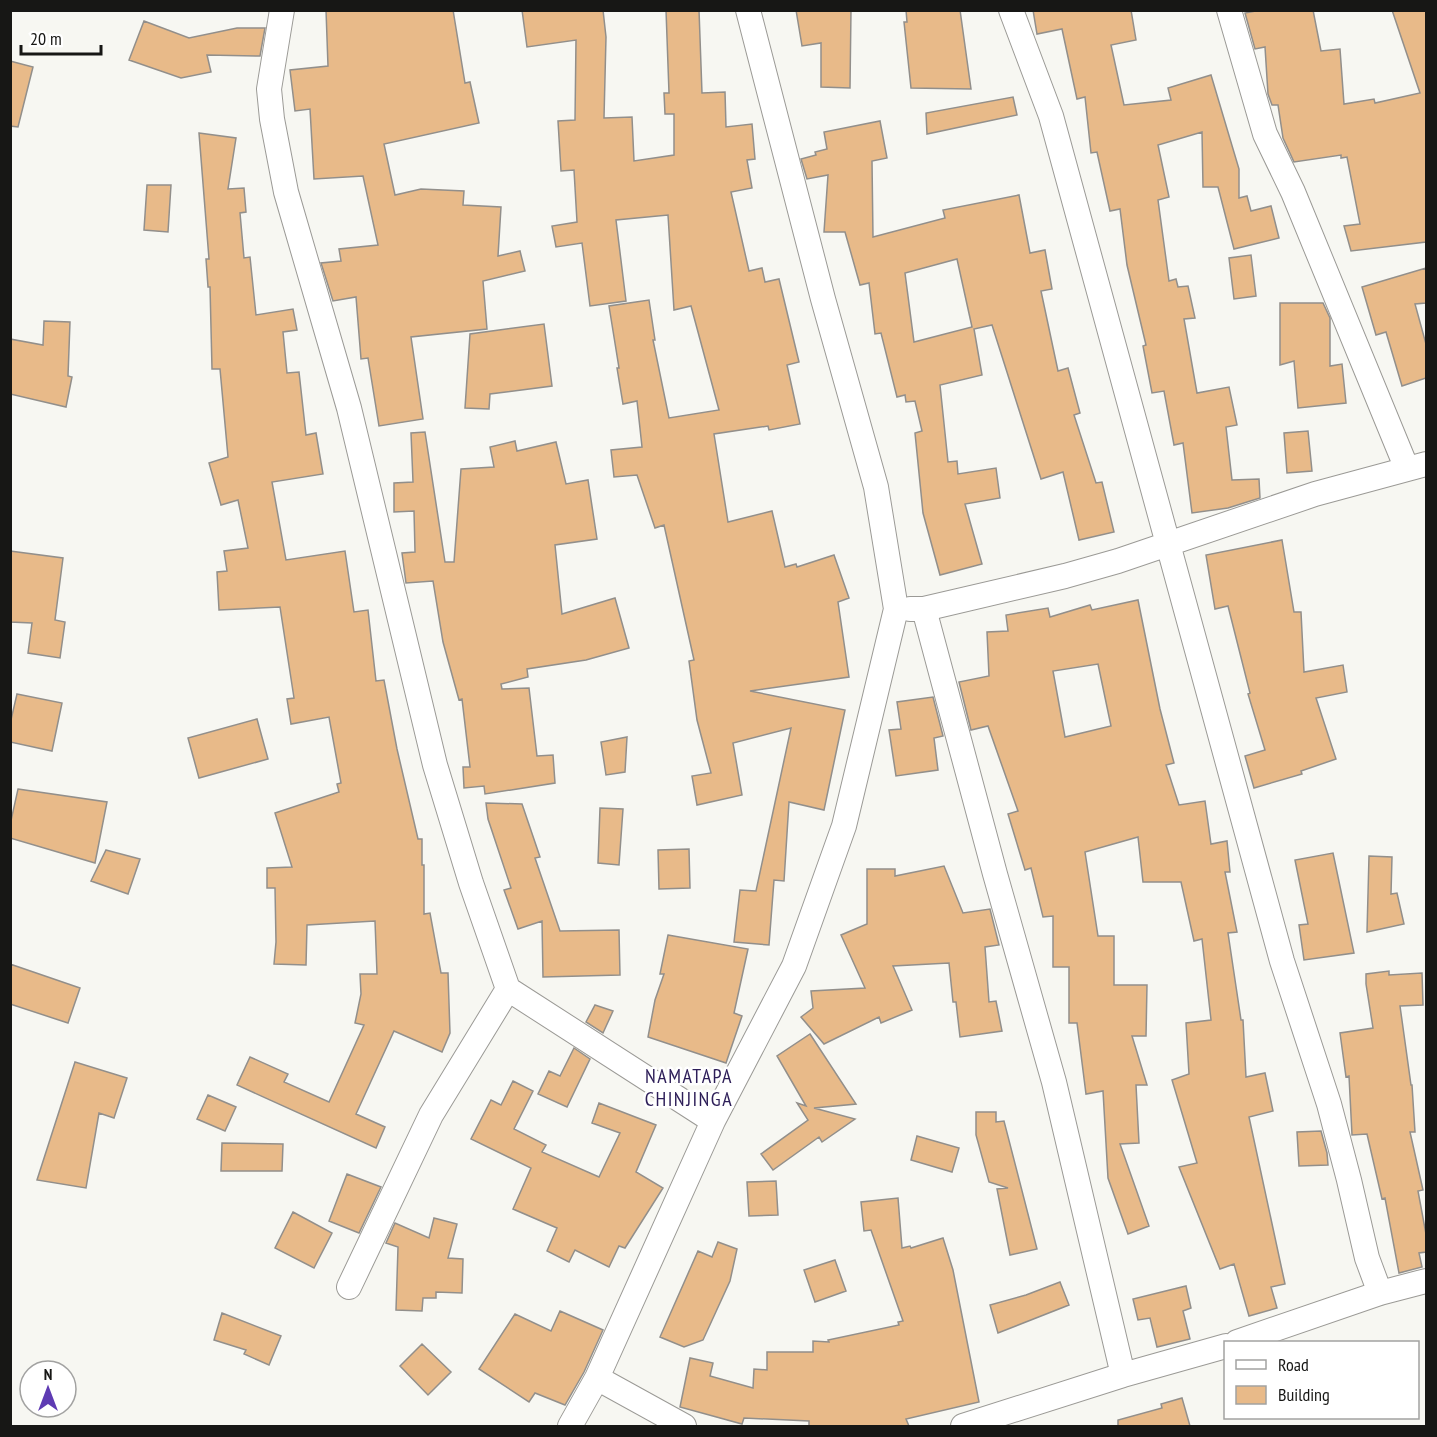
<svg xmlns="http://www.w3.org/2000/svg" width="1437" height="1437" viewBox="0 0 1437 1437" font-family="'PT Sans Narrow',sans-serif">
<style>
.building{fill:#e8ba89;stroke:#928f8b;stroke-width:1.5;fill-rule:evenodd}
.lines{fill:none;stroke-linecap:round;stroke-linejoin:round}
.minor-casing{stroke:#9b9a96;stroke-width:26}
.minor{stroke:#fff;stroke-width:24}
.labels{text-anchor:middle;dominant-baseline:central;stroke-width:5;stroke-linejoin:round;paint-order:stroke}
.quarter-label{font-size:20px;letter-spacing:1.5px;fill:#2d1e58;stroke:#fff}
</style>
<rect width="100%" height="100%" fill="#f7f7f2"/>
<path class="building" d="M326,10h127l12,73 5,-1 9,41 -95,21 11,51 26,-6 43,2 -1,14 38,2 -3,49 22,-5 5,20 -42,10 4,48 -76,8 12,82 -44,7 -11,-68 -7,1 -5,-62 -23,4 -12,-38 20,-2 -2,-12 39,-4 -15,-69 -49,3 -4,-70 -15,2 -5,-41 38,-4z
M522,10h81l3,27 -2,81 28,-1 2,44 40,-6v-41h-9l-1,-21h5l-3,-83h33l3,83 23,-1 1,35 26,-3 3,35 -8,1 5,28 -21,4 18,79 13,-3 3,14 14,-3 20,83 -12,3 13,59 -31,6 -1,-4 -54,8 14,88 44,-11 13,56 11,-3 1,3 37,-12 15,43 -11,4 11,75 -99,14 95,19 -21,100 -35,-8 -5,79 -10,-1 -5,65 -35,-3 6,-52 16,1 35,-163 -58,15 9,52 -45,10 -5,-29 19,-3 -14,-53 -8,-59 5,-1 -30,-135 -9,3 -18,-53 -23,2 -3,-27 31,-3 -5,-46 -14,3 -6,-36h2l-10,-62 40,-6 6,40h-2l16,78 50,-8 -28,-104 -17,4 -6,-95 -52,5 10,81 -36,5 -8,-63 -26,4 -4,-21 25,-4 -3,-52 -13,1 -3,-50 17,-1 1,-80 -49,7z
M796,10h55l-1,78 -29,-1v-44l-19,3z
M906,10h54l11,79 -60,-1 -7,-66h3z
M1033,10h98l5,30 -25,5 13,60 47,-5 -3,-12 43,-13 28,94v29l8,-2 4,15 20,-5 8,32 -45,11 -16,-62h-15l-1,-55 -44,13 11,52 -11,3 11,81 7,-2 2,8 10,-1 7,32 -11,1 13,74 32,-6 8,38 -11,2 6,53 27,-1 1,19 -32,10 -36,5 -9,-70 -9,2 -10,-54 -12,2 -9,-47 3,-1 -19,-80 -7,-56 -10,2 -13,-59 -6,1 -6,-56 -8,2 -15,-70 -25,5z
M1261,10h52l8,41 19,-2 4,55 30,-5 1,4 45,-10 -28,-83h34v232l-75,9 -7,-25 16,-2 -13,-67 -6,1v-3l-47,7 -11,-24 -5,-33h-6l-4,-11 -3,-47 -10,2 -10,-36z
M144,21l45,17 48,-10h28l-5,28 -53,-1 4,17 -30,6 -52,-18z
M10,61l23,6 -15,60 -8,-1z
M1013,97l4,18 -90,19 -1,-21z
M880,121l7,37 -15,3 1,76 72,-19 -2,-8 76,-15 11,58 15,-3 7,39 -11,2 17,80 10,-3 12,45 -6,2 22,68 6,-1 12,50 -35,8 -16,-68 -22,7 -49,-154 -18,4 8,46 -42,10 8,77 9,-1 1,13 38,-6 4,30 -35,6 17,60 -42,11 -17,-62 -8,-80 7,-2 -7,-30 -9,1 -1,-7 -8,2 -16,-64 -6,1 -6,-51 -9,2 -15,-53h-21l4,-57 -21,4 -6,-20 15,-4 -1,-3 12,-3 -3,-17zM957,259l15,68 -58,15 -9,-69z
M199,133l37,5 -8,51 16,-1 2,24 -6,1 4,45 6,-1 6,58 37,-6 4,21 -14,2 4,41 12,-1 7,63 10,-2 7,41 -51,8 14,78 59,-9 9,61 14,-2 8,71 8,-1 13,69 21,90h4v26h2v49l6,-1 11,60h7l2,60 -8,19 -48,-21 -38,83 29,13 -9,21 -139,-63 13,-28 38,17 -4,8 45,20 35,-77 -9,-2 6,-29 -1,-20h17l-2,-53 -68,4 -1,40 -32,-1 2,-22 -1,-54h-8v-20l25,-1 -17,-54 64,-21 -2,-8 4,-1 -12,-66 -38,7 -4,-25 7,-1 -14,-91 -61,3 -2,-38 10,-1 -3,-20 24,-3 -10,-48 -17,5 -12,-42 19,-6 -8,-88h-8l-2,-82h-2l-2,-28h3z
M147,185h24l-3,47 -24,-2z
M1251,255l5,41 -22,3 -5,-41z
M1426,268v35l-11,1 11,40v34l-24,8 -16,-54 -10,3 -14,-48z
M1280,303h43l7,15v48l12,-2 4,39 -48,5 -4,-47 -14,4z
M44,321l26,1 -2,54 4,1 -6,30 -56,-13v-55l33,6z
M544,324l8,62 -62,8 -1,15 -24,-1 5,-74z
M1308,431l4,40 -25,2 -3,-40z
M425,432l20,130h9l7,-93 33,-2 -4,-20 25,-6 2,10 39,-9 10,42 22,-4 9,59 -42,6 7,69 53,-16 14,50 -43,12 -59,9 1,8 -27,7 1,5 27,-1 8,68 16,-1 2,28 -70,11 -1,-8 -20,2 -1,-21h7l-8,-68 -3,1 -16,-58 -10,-61 -27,2 -4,-30 13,-1 -1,-41 -20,1v-29l19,-1 -2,-49z
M1282,540l12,72h7l3,60 39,-7 4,27 -31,6 20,61 -35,12 1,3 -48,14 -9,-32 20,-6 -17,-56 2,-1 -22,-87 -13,3 -9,-54z
M10,551l53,7 -8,62 10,2 -5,36 -32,-5 4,-30 -22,-1z
M1138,600l22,109 14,54 -8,2 13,40 26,-4 6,43 16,-3 3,31h-5l12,60 -9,1 13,87h2l3,57 19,-4 8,38 -24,6 36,167 -14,3 6,21 -28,8 -15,-52 -14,5 -41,-102 18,-4 -25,-83 17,-6 -3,-51 25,-3 -9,-81 -8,2 -13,-59h-38l-5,-45 -53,15 13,84h16v49h33l-1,51h-14l15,49h-11l3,58 -19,1 29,82 -21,8 -20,-56 -5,-87 -17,3 -9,-71h-8v-56h-16v-51l-10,1 -12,-49 -6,2 -17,-56 10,-3 -30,-85 -17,4 -12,-48 30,-6 -2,-44 21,-1 -2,-16 42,-7 2,9 40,-12 2,5zM1098,664l13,62 -46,11 -12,-66z
M17,694l45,9 -10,48 -42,-9v-18z
M933,697l10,39 -9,2 4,32 -42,6 -7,-46 12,-1 -4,-27z
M257,719l11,40 -69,19 -11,-40z
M627,737l-2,35 -19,3 -5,-33z
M18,789l89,13 -12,61 -85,-25v-13z
M486,803l36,1 18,53 -5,1 25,73 59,-1 1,45 -77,2 -1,-56 -24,8 -14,-39 7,-2 -23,-69z
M600,808l23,1 -4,56 -21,-2z
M689,849l1,39 -31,1 -1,-39z
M106,850l34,9 -12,35 -37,-13z
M1333,853l21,100 -50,7 -5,-35 9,-1 -13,-64z
M1369,856l23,1 -1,37 6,-1 7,31 -37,8z
M944,866l19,47 27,-4 9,36 -14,2 4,55 7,-1 6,30 -42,6 -4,-35h-3l-4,-39 -56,3 19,44 -31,13 -2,-6 -55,27 -23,-27 12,-9 -2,-17 54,-3 -24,-53 26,-11v-55h28v7z
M668,935l80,14 -14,64 8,3 -16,47 -78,-26 7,-37 9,-26h-4z
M10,964l70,24 -12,35 -58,-19z
M1389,971v4l33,-2 1,32 -23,1 11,79h1l3,47h-5l13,58 -5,1 8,43v18l-7,1 3,14 -23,6 -14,-75 -3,1 -15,-65 -15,1 -3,-59 -3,1 -6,-44 33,-5 -7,-44v-10z
M595,1005l18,6 -10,22 -17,-11z
M810,1034l46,70 -42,4 41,11 -33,23 -3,-5 -46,33 -12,-16 47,-34 -11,-17 9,3 -29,-50z
M574,1048l16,11 -23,48 -29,-13 11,-23 11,5z
M75,1062l52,16 -13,40 -15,-5 -13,75 -49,-8z
M513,1081l20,10 -19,38 32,16 -4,7 57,25 21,-44 -28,-10 7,-20 57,22 -20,47 27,16 -38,60 -6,-2 -10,21 -34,-17 -6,12 -22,-11 10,-23 -44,-19 18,-41 -60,-29 20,-39 10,5z
M208,1095l28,12 -11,24 -28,-12z
M976,1112h20v10l8,-1 33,128 -27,6 -13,-66 11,-1 -19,-6 -13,-47z
M1321,1131l6,22 1,12 -29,1 -2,-34z
M917,1136l42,12 -7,24 -41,-12z
M222,1143l61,1 -1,27h-61z
M347,1174l34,13 -22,46 -30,-12z
M776,1181l2,34 -29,1 -2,-34z
M898,1198l4,50 8,-2 1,2 32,-10 10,32 26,132 -73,17 3,7h-100v-5l-65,-3 -2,6 -62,-17 10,-49 23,5 -3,13 43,12 1,-19 13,1v-18h46v-11l16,1 -1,-2 71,-15 -1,-3 5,-1 -32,-91 -7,1 -3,-29z
M293,1212l39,21 -18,35 -39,-20z
M434,1218l23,6 -9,34 15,1 -1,34 -26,-1v6h-13l-1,13 -26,-1 2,-63 -12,-4 9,-20 34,15z
M718,1242l19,7 -7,32 -27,59 -19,7 -24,-10 38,-86 14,6z
M835,1260l11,31 -31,11 -11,-32z
M1060,1282l9,23 -71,28 -8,-28 36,-10z
M1186,1286l5,22 -8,3 7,28 -33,8 -7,-29 -12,2 -5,-21z
M560,1311l43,19 -19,42 -19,33 -30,-12 -6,9 -50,-33 36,-55 36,17z
M222,1313l59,23 -12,29 -25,-11 2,-4 -32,-10z
M422,1344l29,28 -23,23 -28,-29z
M1182,1398l8,28h-72v-6l44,-12 -1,-4z"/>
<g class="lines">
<defs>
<path id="minor" d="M282,10l-13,79 3,30 14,73 63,216 86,357 36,118 37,106 205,132
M1011,10l40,106 231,845 47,143 20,76 18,78 13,35
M1229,10l36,124 28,58 114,277
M910,609h14l141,-33 53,-15 197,-67 111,-30
M924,609l71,265 59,208 69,293
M349,1287l82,-172 77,-126
M1237,1342l143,-49 46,-12
M597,1378l87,48
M570,1426l27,-48 116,-257 81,-155 50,-140 52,-217 -20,-122 -53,-188 -75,-289
M963,1426l160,-51 103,-29"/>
</defs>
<use href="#minor" class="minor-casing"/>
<use href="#minor" class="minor"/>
</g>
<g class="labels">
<g class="quarter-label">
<text x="689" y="1076">NAMATAPA<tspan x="689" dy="23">CHINJINGA</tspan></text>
</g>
</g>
<rect width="1437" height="1437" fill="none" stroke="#171715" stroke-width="24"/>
<rect x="1224" y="1341" width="195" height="78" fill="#ffffff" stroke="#a2a2a1" stroke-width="1.5"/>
<rect x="1236" y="1360" width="30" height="9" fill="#ffffff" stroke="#a2a2a1" stroke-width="1.5"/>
<text x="1278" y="1371" font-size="18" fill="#171715">Road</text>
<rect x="1236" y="1386" width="30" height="18" fill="#e8ba89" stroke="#a2a2a1" stroke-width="1.5"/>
<text x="1278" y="1401" font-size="18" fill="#171715">Building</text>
<g transform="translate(48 1389)"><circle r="28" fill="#ffffff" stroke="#a2a2a1" stroke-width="1.5"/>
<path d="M0-4.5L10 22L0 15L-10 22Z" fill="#5e3bb3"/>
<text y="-9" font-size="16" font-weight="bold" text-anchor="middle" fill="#171715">N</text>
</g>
<path d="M21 45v9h80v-9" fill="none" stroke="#171715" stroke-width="3"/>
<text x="30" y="45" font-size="18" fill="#171715" stroke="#ffffff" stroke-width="4.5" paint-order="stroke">20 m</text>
</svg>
